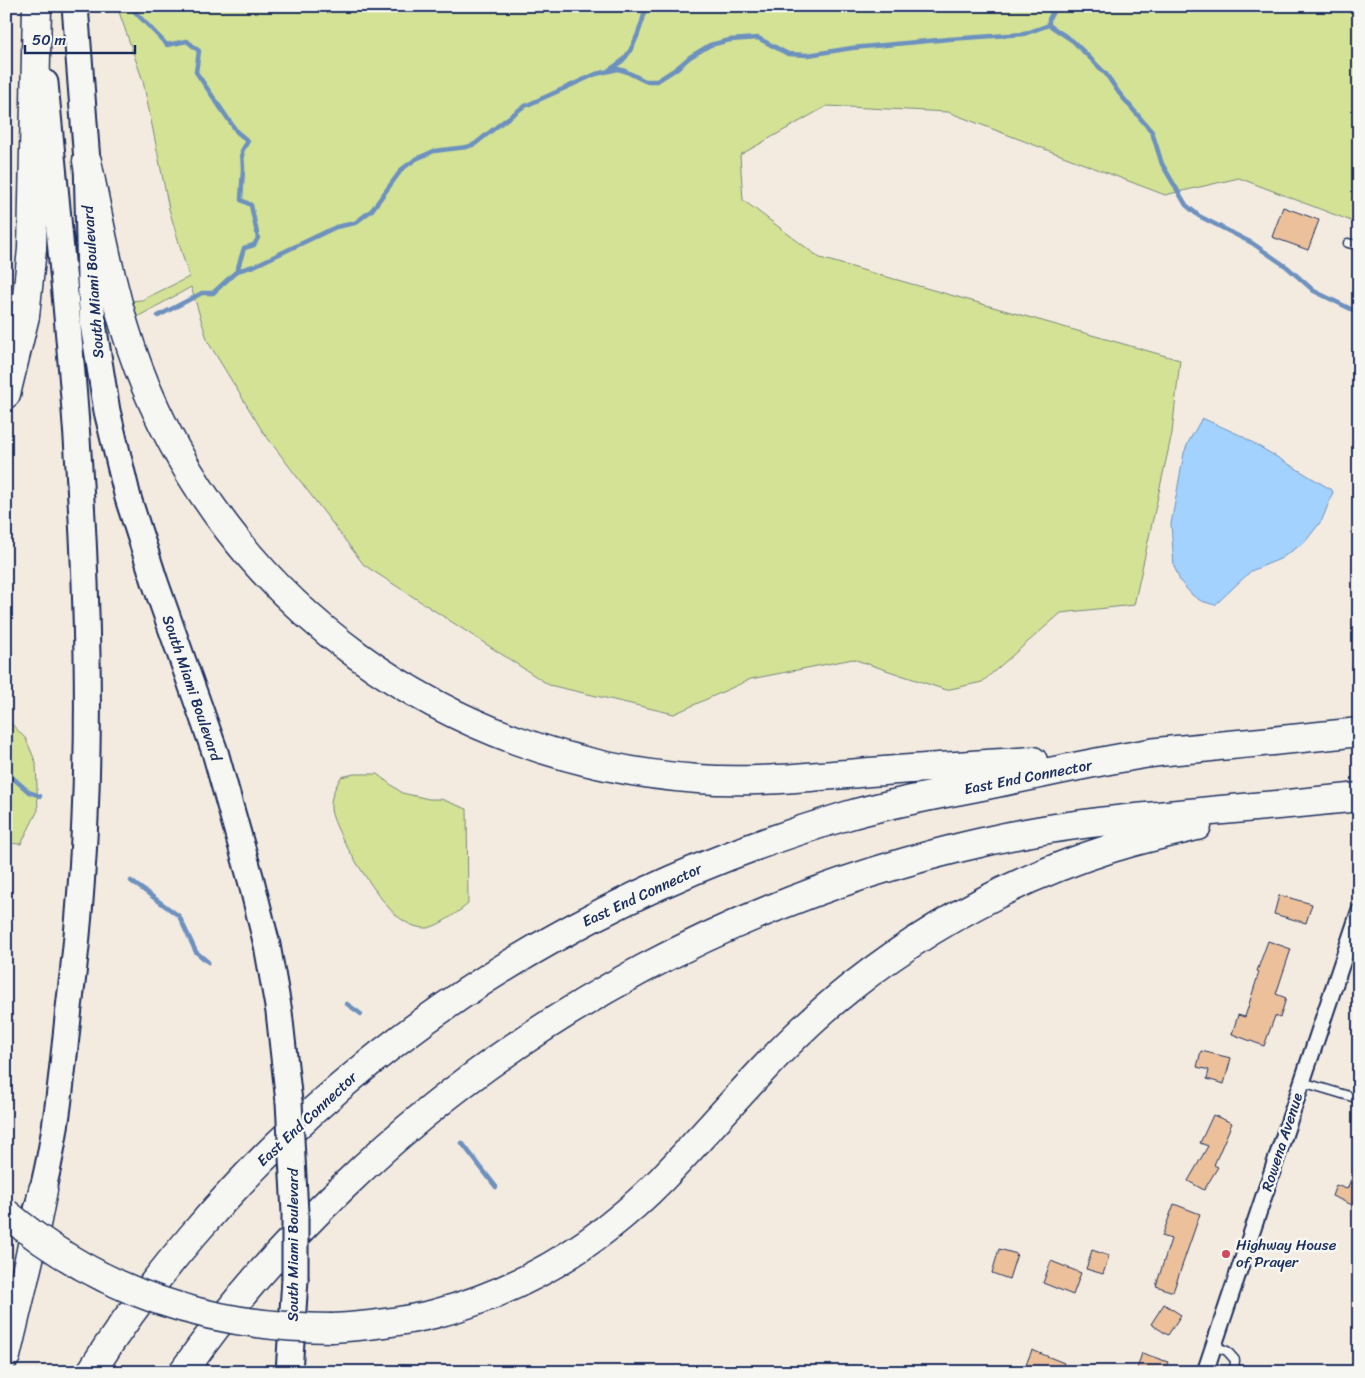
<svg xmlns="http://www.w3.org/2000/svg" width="1365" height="1378" viewBox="0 0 1365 1378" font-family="Sriracha,sans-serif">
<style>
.green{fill:#d3e295;stroke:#77887a}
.water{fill:#a3d2ff;stroke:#6d91bf}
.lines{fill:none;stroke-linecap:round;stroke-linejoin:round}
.stream{stroke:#6d91bf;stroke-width:4.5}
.building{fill:#ebc09a;stroke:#1b2f5e}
.service-casing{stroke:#1b2f5e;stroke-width:11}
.minor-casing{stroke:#1b2f5e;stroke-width:19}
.trunk-casing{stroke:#1b2f5e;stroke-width:29}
.motorway-casing{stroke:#1b2f5e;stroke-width:31}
.service{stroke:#f6f6f2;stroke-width:8}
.minor{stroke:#f6f6f2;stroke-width:15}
.trunk{stroke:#f6f6f2;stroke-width:25}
.motorway{stroke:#f6f6f2;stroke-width:28}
.trunk-bridge-casing{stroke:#1b2f5e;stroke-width:29;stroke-linecap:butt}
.motorway-bridge-casing{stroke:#1b2f5e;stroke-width:31;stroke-linecap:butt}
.trunk-bridge{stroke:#f6f6f2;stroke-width:25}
.motorway-bridge{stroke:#f6f6f2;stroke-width:28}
.poi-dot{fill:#d1495b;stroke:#f6f6f2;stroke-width:2}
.labels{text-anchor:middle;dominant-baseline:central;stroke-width:5;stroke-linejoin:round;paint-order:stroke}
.street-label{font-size:15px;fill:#1b2f5e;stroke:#f6f6f2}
.poi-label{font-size:15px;fill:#1b2f5e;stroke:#f6f6f2;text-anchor:start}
</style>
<rect width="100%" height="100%" fill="#f4ebe0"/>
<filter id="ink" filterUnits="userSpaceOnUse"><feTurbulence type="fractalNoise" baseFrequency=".02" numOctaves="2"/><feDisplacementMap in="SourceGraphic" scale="10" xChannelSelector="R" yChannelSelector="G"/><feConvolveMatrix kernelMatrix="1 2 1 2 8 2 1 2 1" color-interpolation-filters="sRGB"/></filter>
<g filter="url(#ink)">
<path class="green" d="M117,6h1242v218l-120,-46 -74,17 -217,-83 -121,-6 -87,49 3,45 77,58 360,102 -8,73 -38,172 -73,8 -79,69 -36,8 -93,-31 -102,20 -77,35 -125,-29 -185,-120 -101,-133 -55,-90 -17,-55 -86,48 -4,-32 41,-3 47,-23 -20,-68 -26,-128z
M6,718l20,21 10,24 2,47 -17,34 -15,-1z
M354,774h23l25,19 27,6h12l26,10 1,95c-8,7 -33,25 -43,24 -13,0 -28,-10 -36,-20 -15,-17 -56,-77 -58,-99 -1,-12 4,-21 10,-32z"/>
<path class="water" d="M1202,418l38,17 92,55 1,2 -11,28 -17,22 -25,17 -29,12 -36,34 -14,-4 -9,-6 -12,-14 -6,-15 -3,-42 13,-71 5,-12z"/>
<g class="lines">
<path class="stream" d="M135,6v6l32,33 20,-4 12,10 -3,21 41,60 11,9 -6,10 1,18 -2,31 10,5 7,33 -4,7 -10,3 -7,23
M1049,25l24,16 33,33 13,19 33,39 10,32 24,41 13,11 53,27 35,24 27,24 45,22
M1049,25v-6l7,-13
M609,70c4,-3 9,-6 13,-9 12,-11 21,-39 24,-55
M158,316l44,-23h11l24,-22 17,-5 82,-39 19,-4 17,-13 30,-41 14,-10 18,-8 33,-4 8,-3 25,-20 23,-17 73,-33 22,-5 7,2 20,10h12l19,-12 14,-12 20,-12 20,-5 28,-2 30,16 20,1 44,-7 97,-9 75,-5 25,-9
M6,772l23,20 11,4
M131,881l48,35 17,36 12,10
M347,1004l14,10
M462,1143l34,44"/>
</g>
<path class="building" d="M1283,207l36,13 -11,30 -36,-13z
M1279,895l33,9 -6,19 -32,-9z
M1268,941l23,8 -15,45 10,4 -6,20 -5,-2 -11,30 -32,-12 6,-19 7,2 14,-45 -2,-1z
M1201,1051l30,7 -7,26 -17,-5 2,-9 -12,-3z
M1213,1115l19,8 -18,42 4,2 -14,23 -16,-9 20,-35 -8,-3z
M1359,1160v48l-27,-12 4,-11 11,4z
M1174,1204l26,10 -27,78 -17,-6 15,-47 -9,-3z
M999,1249l18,5 -8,25 -17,-6z
M1092,1250l17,6 -6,18 -17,-5z
M1051,1261l30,12 -8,22 -30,-12z
M1164,1304l17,11 -13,20 -17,-11z
M1032,1350l32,13 -3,9h-38z
M1142,1353l26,9 -4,10h-28z"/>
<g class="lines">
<defs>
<path id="service" d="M1348,243l11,3
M1302,1082l57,17
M1214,1346l13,5 8,9 -1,12"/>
<path id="minor" d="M1205,1372l154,-460"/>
<path id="trunk" d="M75,6l12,155 3,118 3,45 14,87 21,87 27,84 60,170 36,128 16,65 12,67 10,90
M37,1210c19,-62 25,-137 32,-202 15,-117 20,-234 18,-352 -3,-192 -24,-383 -42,-573
M289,1372l6,-93"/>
<path id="motorway" d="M87,161c14,69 26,139 51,206 90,238 309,394 560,412 55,4 107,-2 161,-6 58,-5 116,-8 174,-12
M6,394l19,-78 7,-67 5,-243
M332,1328c35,-2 69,-6 102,-14 88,-23 165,-71 228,-135 63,-65 116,-134 188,-191 78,-62 167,-110 262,-140 28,-9 57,-15 85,-22
M6,1356l24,-101 13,-65
M91,1372c30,-48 65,-94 102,-137 173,-204 397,-343 653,-419 48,-14 97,-22 145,-32 51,-10 102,-22 153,-30 25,-4 50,-5 74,-8 47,-4 94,-9 141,-14
M183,1372c47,-68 102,-129 161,-186 179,-173 405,-292 648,-346 65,-15 131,-21 197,-27 56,-5 113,-10 170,-16"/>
</defs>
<use href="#service" class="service-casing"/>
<use href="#minor" class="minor-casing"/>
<use href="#trunk" class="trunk-casing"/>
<use href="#motorway" class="motorway-casing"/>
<use href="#service" class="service"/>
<use href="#minor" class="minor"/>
<use href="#trunk" class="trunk"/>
<use href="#motorway" class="motorway"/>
<defs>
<path id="trunk-bridge" d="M289,1102l6,111v66"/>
<path id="motorway-bridge" d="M6,1213c93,79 205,115 326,115"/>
</defs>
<use href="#trunk-bridge" class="trunk-bridge-casing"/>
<use href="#motorway-bridge" class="motorway-bridge-casing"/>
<use href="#trunk-bridge" class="trunk-bridge"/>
<use href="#motorway-bridge" class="motorway-bridge"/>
</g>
</g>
<circle class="poi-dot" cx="1226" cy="1254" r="5"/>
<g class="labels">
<g class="street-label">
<text transform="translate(93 282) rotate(-94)">South Miami Boulevard</text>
<text transform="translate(192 688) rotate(71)">South Miami Boulevard</text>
<text transform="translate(1028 777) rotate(-11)">East End Connector</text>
<text transform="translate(642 895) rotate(-25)">East End Connector</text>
<text transform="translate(307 1119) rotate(-43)">East End Connector</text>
<text transform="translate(1282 1142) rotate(-72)">Rowena Avenue</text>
<text transform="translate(293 1245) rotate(-90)">South Miami Boulevard</text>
</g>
<g class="poi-label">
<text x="1236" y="1245">Highway House<tspan x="1236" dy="17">of Prayer</tspan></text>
</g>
</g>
<rect width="1365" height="1378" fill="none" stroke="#f6f6f2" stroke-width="25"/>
<rect x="12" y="12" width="1340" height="1353" fill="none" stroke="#1b2f5e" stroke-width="2" filter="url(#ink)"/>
<path d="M25 45v8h110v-8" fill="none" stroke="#1b2f5e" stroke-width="2.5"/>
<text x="32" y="45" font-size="15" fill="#1b2f5e" stroke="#f6f6f2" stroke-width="4" paint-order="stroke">50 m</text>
</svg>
